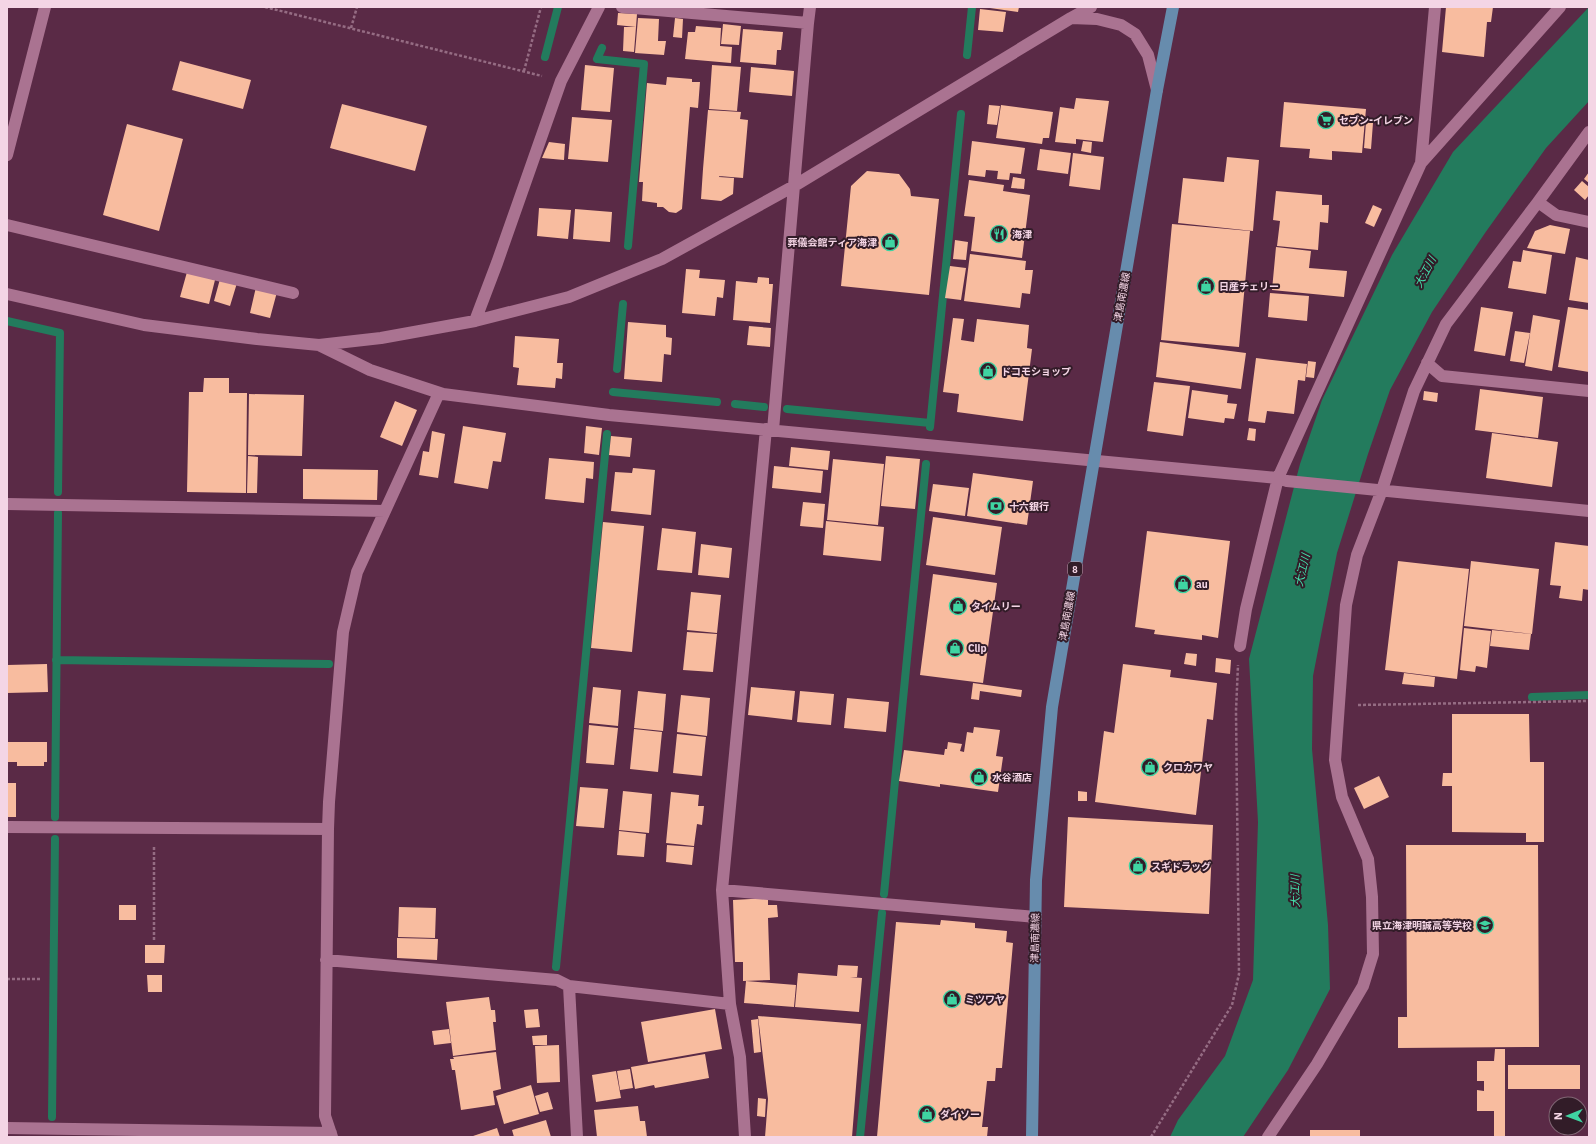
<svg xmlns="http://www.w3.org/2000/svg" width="1596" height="1144" viewBox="0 0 1596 1144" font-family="'IBM Plex Sans','Noto Sans JP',sans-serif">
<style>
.water{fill:#237b5d}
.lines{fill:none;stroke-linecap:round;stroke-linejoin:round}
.stream{stroke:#237b5d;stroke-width:8}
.building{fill:#f8bc9f}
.path{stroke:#956c83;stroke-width:2.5;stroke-dasharray:3 2;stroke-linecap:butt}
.minor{stroke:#aa7391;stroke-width:12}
.major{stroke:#678cad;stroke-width:12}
.labels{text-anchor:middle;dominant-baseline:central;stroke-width:4;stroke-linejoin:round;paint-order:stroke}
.shield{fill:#321c28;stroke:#ba9eac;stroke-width:1}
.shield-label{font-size:9px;font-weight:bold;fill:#f4d5e5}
.poi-label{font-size:10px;font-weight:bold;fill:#f4d5e5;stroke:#321c28;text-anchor:start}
.street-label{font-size:10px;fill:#f4d5e5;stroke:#321c28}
.water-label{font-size:11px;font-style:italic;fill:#45e2ad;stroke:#321c28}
</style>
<rect width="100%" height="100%" fill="#5a2a46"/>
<path class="water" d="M1589,7v94l-43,47 -61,85 -53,79 -42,78 -22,64 -31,99 -24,123 -1,73 16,176 2,64 -42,81 -45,67h-73l8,-17 47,-64 28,-76 5,-158 -9,-163 51,-195 22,-64 70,-145 61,-103z"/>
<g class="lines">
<path class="stream" d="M602,48l-5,11 47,5 -16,182
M967,55l5,-48
M545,57l13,-50
M7,321l53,12 -2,159
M617,369l6,-65
M613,392l104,10
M735,404l29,3
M787,409l143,14
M930,427l31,-313
M56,660l273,4
M1532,697l57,-2
M55,817l3,-304
M884,894l42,-430
M556,967l51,-533
M52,1117l3,-278
M860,1137l22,-224"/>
</g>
<path class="building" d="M983,7h36l-1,5z
M1446,7h47l-2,15h-4l-3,35 -42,-5z
M980,9l26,3 -3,20 -25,-2z
M618,13l19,1 -1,13 -19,-2z
M638,18l21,1 -1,22h8l-2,14 -29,-2z
M675,18l8,1 -1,19 -9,-1z
M723,24l18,2 -2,19 -18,-1z
M696,26l25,2 -1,18 12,1 -1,16 -46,-4 3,-27h7z
M624,27h12l-2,25 -11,-1z
M743,29l40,3 -2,18h-4l-1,15 -36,-3z
M180,61l71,19 -8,29 -71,-19z
M585,65l29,3 -4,44 -29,-2z
M712,65l29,2 -4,44 -28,-2z
M751,67l43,4 -2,25 -43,-4z
M667,77l25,2v3h8l-2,26 -8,-1 -8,102 -6,4 -7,-1 -6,-5h-6v-4l-15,-2 1,-19h-4l8,-99 19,2z
M1076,98l33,3 -6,41 -27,-3v5l-21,-2 5,-35 14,2z
M1284,102l82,7 -4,44 -30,-2v9l-23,-2 1,-9 -30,-2z
M342,104l85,22 -12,45 -85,-23z
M989,105l11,1 -3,19 -10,-1z
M1001,105l52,7 -4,26h-6l-1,6 -46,-6z
M708,110l33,2 -1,7 8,1 -5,58 -24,-2 1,-7 -1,8 15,1 -1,16 -12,7 -20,-2 2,-30 12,1 -12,-1z
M572,117l40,3 -4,42 -40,-3z
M1366,122l7,1 -2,26 -7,-1z
M127,124l56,15 -24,92 -56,-16z
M972,141l53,7 -4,26 -11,-1 -1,7 -12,-1 1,-8 -12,-1 -1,7 -17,-2z
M1083,141l9,1 -1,11 -10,-2z
M549,142l16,2 -1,16 -22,-2z
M1040,149l31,4 -3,21 -31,-4z
M1073,153l31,4 -4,33 -31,-4z
M1227,157l32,3 -6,71 -75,-8 5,-45 41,4z
M867,171l32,3 11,15 1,7 28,3 -10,96 -88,-9 10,-100z
M1589,172v11l-5,-4z
M1013,177l12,2 -1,10 -13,-1z
M969,180l35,5 -1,6 27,4 -8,63 -51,-7 4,-34 -11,-1z
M1582,181l7,6v8l-4,5 -11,-10z
M1276,191l46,4v10h7l-1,18 -8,-1 -2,28 -41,-4 3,-25 -7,-1z
M1373,205l9,4 -8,18 -9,-4z
M539,208l32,2 -3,29 -31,-3z
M575,209l37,3 -2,30 -37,-3z
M1172,224l78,7 -11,116 -78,-7z
M1550,225l20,4 -5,25 -38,-6 8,-17z
M955,240l13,2 -2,18 -13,-1z
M1276,247l35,4 -2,17 38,3 -3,26 -72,-7z
M1523,250l29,5 -6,39 -38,-6 5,-27 8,1z
M970,254l56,7 -1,9h8l-3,24 -8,-1 -2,15 -56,-7z
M1576,257l13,3v43l-20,-3z
M950,266l16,2 -5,32 -16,-2z
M686,269l14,1 -1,8 26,2 -2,18 -6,-1 -2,19 -33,-3z
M187,272l28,8 -6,24 -29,-7z
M758,277l11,1v6h4l-3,39 -37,-3 3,-39 21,2z
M220,279l17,4 -7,23 -16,-5z
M256,287l21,5 -7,26 -20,-5z
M1270,293l39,3 -2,25 -39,-4z
M1481,307l32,5 -8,44 -31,-5z
M1568,307l21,3v62l-31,-5z
M1533,315l27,5 -8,51 -27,-5z
M953,318l11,1 -3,21 13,2 3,-23 52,6 -2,23 5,1 -9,72 -66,-9 2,-18 -16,-2z
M628,322l38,3v12l6,1 -1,17 -7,-1 -2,28 -38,-3z
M749,326l22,2 -1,19 -23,-2z
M1515,331l15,2 -6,30 -14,-2z
M515,336l44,3 -2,24h6l-1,16 -6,-1 -1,10 -38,-3 2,-17 -6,-1z
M1160,342l86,11 -5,36 -85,-12z
M1256,358l51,6 -2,17 -7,-1 -4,34 -27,-3 -2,12 -17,-2z
M1308,361l8,1 -2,16 -8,-1z
M204,378h25v15h18l-1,100 -59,-1 2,-100h14z
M1154,382l36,4 -7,50 -36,-5z
M1480,389l63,8 -5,41 -63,-8z
M1192,390l36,5 -1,8 10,1 -3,15 -9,-1 -1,5 -36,-5z
M1424,391l14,2 -1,9 -14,-2z
M249,394l55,1 -2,61 -54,-1z
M395,401l22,9 -15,36 -22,-9z
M463,426l43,7 -5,29 -8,-1 -5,28 -34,-6z
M586,426l16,2 -3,27 -15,-2z
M1249,428l7,1 -1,12 -8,-1z
M432,431l13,3 -7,44 -19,-3 4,-24 6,1z
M1492,433l66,9 -6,45 -66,-9z
M611,436l21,2 -2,19 -21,-2z
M791,447l39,4 -2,19 -39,-4z
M248,456l10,1 -1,36h-10z
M886,456l34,3 -5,50 -34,-3z
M549,458l45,4 -1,17 -7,-1 -2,25 -39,-4z
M833,459l51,5 -6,61 -51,-5z
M774,466l49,5 -2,22 -49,-5z
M633,468l22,2 -4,45 -40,-4 4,-39 17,1z
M303,469l75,1 -1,30 -74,-1z
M973,473l60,8 -6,44 -60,-9z
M933,484l36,4 -4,28 -36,-5z
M803,502l22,2 -2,24 -23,-2z
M933,517l69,10 -7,48 -69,-10z
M826,521l58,6 -3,34 -58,-6z
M603,522l41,4 -12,126 -41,-4z
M662,528l34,4 -4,41 -35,-3z
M1147,531l83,10 -12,97 -16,-3v5l-48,-6 1,-4 -20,-3z
M1555,542l34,4v44l-6,-1 -1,12 -23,-3 2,-12 -11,-1z
M701,544l31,4 -3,30 -31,-3z
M1398,561l71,8 -12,110 -72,-9z
M1471,561l68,8 -7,65 -68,-8z
M933,574l64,9 -14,100 -63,-8z
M691,592l30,3 -4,38 -30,-3z
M1464,628l27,3 -4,37 -11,-2 -1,6 -15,-2z
M1492,630l39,4 -2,16 -39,-4z
M687,632l30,2 -4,38 -30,-2z
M1186,653l11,1 -1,12 -12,-2z
M1216,658l15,2 -1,14 -15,-2z
M47,664l1,28 -41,1v-28z
M1123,664l48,6 -1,7 47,6 -4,37 -6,-1 -11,96 -101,-13 9,-71 10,2z
M1404,673l31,4 -1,10 -32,-3z
M973,683l49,7 -1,7 -41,-6 -1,9 -8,-1z
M593,687l28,3 -3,36 -29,-3z
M751,687l44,4 -3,29 -44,-5z
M638,691l28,3 -3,37 -29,-3z
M800,691l34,3 -3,31 -34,-3z
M681,695l29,3 -3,38 -30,-4z
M847,698l42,4 -3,30 -42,-4z
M1452,714h77l1,48h14v80h-18v-9l-74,-1v-46h-10l1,-13h9z
M589,725l29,3 -4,37 -28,-2z
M974,727l26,3 -4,26 7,1 -5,35 -58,-8v3l-41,-6 5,-31 40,5 1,-6h2l1,-7 14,2 -2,7 4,1 3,-20 6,1z
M634,729l28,3 -4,40 -28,-3z
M677,734l29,3 -4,39 -29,-3z
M7,742h40v20h-3v4h-27v-4h-10z
M1379,776l10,21 -25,12 -10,-21z
M7,783h9v34h-9z
M580,787l28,2 -4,39 -28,-2z
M623,791l29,3 -3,39 -30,-3z
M1078,791l9,1v9h-9z
M671,792l28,3 -1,11h6l-2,19 -5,-1 -3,22 -28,-3z
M1068,817l145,8 -4,89 -145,-7z
M619,831l27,3 -2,23 -27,-2z
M667,845l27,2 -2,18 -26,-3z
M1406,845h132l1,202 -141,1v-31h9z
M768,898v7h9l1,12 -10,1 2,62 -27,1v-19h-8l-2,-62z
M119,905h17v15h-17z
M399,907l37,1 -1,30 -37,-1z
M941,920l34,3v5l32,3 -1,11 7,1 -11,125h-6l-1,13h-8l-5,46h6l-1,10h-110l19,-215 44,3z
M397,938l41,1 -1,21 -40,-2z
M145,945h20l-1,18h-19z
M838,965l20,1 -1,11h-7l12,1 -3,34 -64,-5 3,-34 39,3z
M147,975h15v17h-14z
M746,981l50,4 -2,22 -50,-4z
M489,997l2,13h4l1,12h-3l3,28 -43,6 -7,-54z
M538,1009l2,18 -14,1 -2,-18z
M715,1009l7,40 -74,13 -7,-40z
M758,1016l103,8 -9,113h-87l3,-38z
M758,1019l3,33 -7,1 -3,-33z
M449,1029l2,14 -17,2 -2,-14z
M547,1035v10h-14l-1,-9z
M559,1045l1,37 -23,1 -2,-37z
M1495,1049h10v88h-11v-26h-17v-21l7,1v-10h-7v-20h17z
M496,1052l5,37 -8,2 2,14 -34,5 -6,-40h-3l-2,-11h4l-1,-2z
M705,1054l4,24 -54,10 -1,-3 -19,4 -4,-22z
M1508,1065h72v24h-72z
M630,1069l3,19 -13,2 -3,-19z
M616,1071l5,27 -25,4 -4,-27z
M531,1085l8,29 -35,10 -8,-28z
M548,1092l5,17 -13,3 -5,-16z
M758,1098l8,1 -1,18 -8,-1z
M638,1106l2,15h5l2,16h-50l-3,-27z
M546,1120l5,17h-37l-2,-7z
M497,1128l3,9h-30z
M1310,1130h50v7h-50z"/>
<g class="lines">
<path class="path" d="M265,7l277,69
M351,28l6,-21
M524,71l17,-64
M1358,705l231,-4
M154,847v93
M7,979h35
M1151,1137l81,-132 7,-31 -3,-263 2,-46"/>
<path class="minor" d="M622,7l186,16 2,-16
M1071,18l26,1 24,6 14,9 13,21 9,35
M7,155l38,-148
M1421,163l14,-156
M1538,202l51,-70
M7,225l286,68
M7,294l137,31 113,14 62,6 62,-7 94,-17 94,-24 93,-38 132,-73 277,-168 20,-11
M475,321l22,-58 64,-182 38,-74
M319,345l51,25 73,24 166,21 669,63 9,3 302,30
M1427,363l15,13 147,15
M773,430l35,-407
M7,504l378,7
M1240,646l6,-37 32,-131 143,-315 139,-156
M7,827l321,2
M722,890l314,27
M326,960l231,20 12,6
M7,1128l324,5
M332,1137l-7,-21 3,-287 1,-27 14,-170 14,-60 82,-179
M577,1137l-8,-151 161,18
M745,1137l-5,-80 -10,-53 -8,-114 44,-461
M1268,1137l49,-73 46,-78 10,-32 -1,-57 -4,-38 -26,-62 -7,-37 11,-155 11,-50 25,-65 32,-99 32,-67 92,-122 18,13 33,7"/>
<path class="major" d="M1032,1137l4,-257 16,-173 105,-617 16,-83"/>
</g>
<defs>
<symbol id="supermarket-ring" viewBox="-11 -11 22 22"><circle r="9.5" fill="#321c28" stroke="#3fd4a2" stroke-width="1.5"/><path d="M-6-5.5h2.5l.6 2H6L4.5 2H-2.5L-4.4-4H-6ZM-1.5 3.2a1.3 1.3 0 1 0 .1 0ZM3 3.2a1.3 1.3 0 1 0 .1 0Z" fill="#3fd4a2"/></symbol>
<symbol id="restaurant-ring" viewBox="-11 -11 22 22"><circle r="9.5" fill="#321c28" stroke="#3fd4a2" stroke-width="1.5"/><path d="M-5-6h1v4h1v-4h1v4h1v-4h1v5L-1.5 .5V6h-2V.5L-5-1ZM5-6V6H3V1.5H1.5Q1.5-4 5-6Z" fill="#3fd4a2"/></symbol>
<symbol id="shop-ring" viewBox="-11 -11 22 22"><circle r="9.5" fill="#321c28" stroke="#3fd4a2" stroke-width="1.5"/><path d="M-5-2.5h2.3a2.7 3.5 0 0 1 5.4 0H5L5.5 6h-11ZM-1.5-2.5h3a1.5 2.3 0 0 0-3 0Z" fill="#3fd4a2"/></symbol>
<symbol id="bank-ring" viewBox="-11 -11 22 22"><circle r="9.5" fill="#321c28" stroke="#3fd4a2" stroke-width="1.5"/><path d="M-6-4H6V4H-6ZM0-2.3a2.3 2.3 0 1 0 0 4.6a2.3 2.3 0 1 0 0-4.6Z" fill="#3fd4a2"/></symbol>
<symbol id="school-ring" viewBox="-11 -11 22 22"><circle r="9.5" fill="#321c28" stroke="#3fd4a2" stroke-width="1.5"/><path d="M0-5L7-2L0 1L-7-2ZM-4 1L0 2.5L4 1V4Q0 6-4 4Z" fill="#3fd4a2"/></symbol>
</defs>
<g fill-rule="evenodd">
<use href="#supermarket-ring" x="1316" y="110" width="20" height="20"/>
<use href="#restaurant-ring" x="989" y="224" width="20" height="20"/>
<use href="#shop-ring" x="880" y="232" width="20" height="20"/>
<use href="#shop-ring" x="1196" y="276" width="20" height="20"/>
<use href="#shop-ring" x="978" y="361" width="20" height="20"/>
<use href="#bank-ring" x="986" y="496" width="20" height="20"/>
<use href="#shop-ring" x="1173" y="574" width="20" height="20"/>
<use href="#shop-ring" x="948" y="596" width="20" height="20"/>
<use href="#shop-ring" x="945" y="638" width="20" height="20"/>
<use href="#shop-ring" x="1140" y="757" width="20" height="20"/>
<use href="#shop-ring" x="969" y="767" width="20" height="20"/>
<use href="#shop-ring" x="1128" y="856" width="20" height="20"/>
<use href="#school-ring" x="1475" y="915" width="20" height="20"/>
<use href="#shop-ring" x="942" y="989" width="20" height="20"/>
<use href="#shop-ring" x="917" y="1104" width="20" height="20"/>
</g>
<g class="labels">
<rect class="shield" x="1068" y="562" width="14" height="14" rx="3"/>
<g class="shield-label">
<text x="1075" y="569">8</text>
</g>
<g class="poi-label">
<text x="1339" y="120">セブン-イレブン</text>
<text x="1012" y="234">海津</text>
<text x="877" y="242" text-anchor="end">葬儀会館ティア海津</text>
<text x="1219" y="286">日産チェリー</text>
<text x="1001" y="371">ドコモショップ</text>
<text x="1009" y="506">十六銀行</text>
<text x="1196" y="584">au</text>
<text x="971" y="606">タイムリー</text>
<text x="968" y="648">Clip</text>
<text x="1163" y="767">クロカワヤ</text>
<text x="992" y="777">水谷酒店</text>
<text x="1151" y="866">スギドラッグ</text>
<text x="1472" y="925" text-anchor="end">県立海津明誠高等学校</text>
<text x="965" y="999">ミツワヤ</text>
<text x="940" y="1114">ダイソー</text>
</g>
<g class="street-label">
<text transform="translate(1122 297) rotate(-80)">津島南濃線</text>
<text transform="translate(1067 616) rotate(-80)">津島南濃線</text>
<text transform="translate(1035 938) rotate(-89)">津島南濃線</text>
</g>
<g class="water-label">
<text transform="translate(1425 272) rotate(-62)">大江川</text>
<text transform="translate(1302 570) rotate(-77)">大江川</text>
<text transform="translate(1295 891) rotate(-91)">大江川</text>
</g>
</g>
<rect width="1596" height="1144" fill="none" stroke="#f4d5e5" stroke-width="16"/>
<g transform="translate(1568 1116) rotate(269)"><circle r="19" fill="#321c28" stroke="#806674"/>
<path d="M0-3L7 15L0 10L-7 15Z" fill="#3fd4a2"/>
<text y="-6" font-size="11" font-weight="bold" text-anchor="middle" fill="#f4d5e5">N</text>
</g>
</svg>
